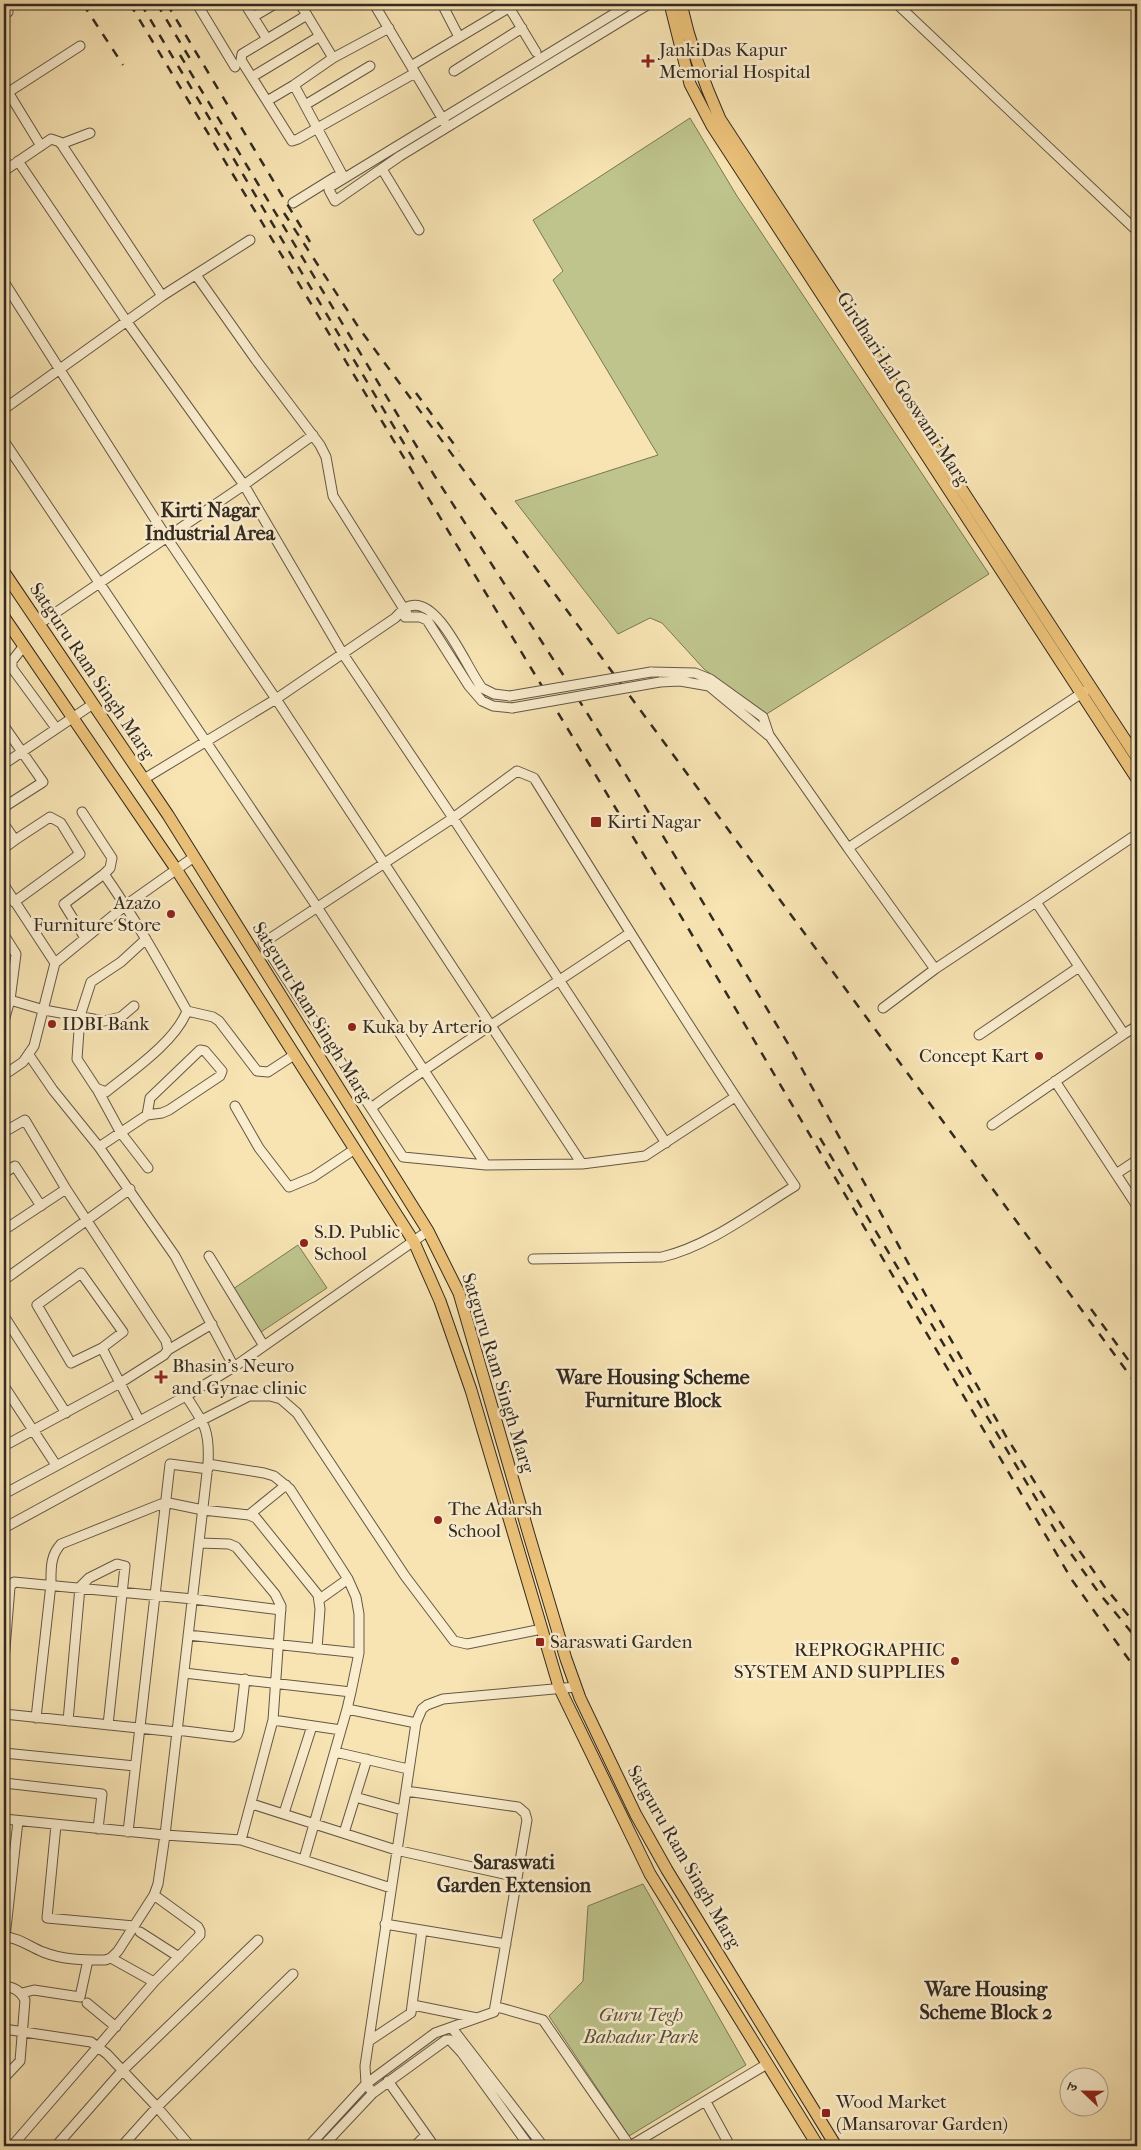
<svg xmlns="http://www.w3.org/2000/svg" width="1141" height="2150" viewBox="0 0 1141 2150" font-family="'IM FELL French Canon','Noto Serif Devanagari',serif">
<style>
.green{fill:#bec48c;stroke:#787756}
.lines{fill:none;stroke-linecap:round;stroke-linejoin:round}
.minor-casing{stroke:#645846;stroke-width:11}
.major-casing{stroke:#322a21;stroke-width:13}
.minor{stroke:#faedce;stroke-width:9}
.major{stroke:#ecc27a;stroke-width:11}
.rail{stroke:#322a21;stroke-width:2.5;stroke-dasharray:9 9;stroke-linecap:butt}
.minor-bridge-casing{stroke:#645846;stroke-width:11;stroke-linecap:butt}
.minor-bridge{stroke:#faedce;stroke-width:9}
.poi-dot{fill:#8f2418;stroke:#faedce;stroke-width:2}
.labels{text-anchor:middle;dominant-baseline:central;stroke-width:5;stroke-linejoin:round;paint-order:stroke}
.poi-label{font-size:19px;fill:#322a21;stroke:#faedce;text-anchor:start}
.street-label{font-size:19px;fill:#322a21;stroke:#faedce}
.park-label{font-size:19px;font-style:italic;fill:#55503c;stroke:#faedce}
.neighbourhood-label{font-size:20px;font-weight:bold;fill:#322a21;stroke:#faedce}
</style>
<rect width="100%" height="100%" fill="#f8e4b3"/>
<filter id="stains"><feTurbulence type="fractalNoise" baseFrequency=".004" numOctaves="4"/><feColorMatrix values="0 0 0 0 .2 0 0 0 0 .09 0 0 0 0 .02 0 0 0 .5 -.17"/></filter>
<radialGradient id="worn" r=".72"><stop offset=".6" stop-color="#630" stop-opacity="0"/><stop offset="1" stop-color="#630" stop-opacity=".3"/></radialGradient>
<path class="green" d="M690,118l47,78 252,378 -224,141 -61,-46 -42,-46 -12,-5 -32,16 -103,-133 143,-46 -105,-175 10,-9 -30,-51z
M298,1245l29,43 -66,44 -28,-43z
M643,1884l103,181 -117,71 -80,-120 34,-35 5,-75z"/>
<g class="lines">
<defs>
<path id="minor" d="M197,4l38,63
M245,4l22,35 -25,15 -1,6 51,81 6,-2 117,-66
M300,4l7,11
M374,4l71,119
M442,4l17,33
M507,4l29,48
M630,4l-300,183 -1,3 6,11 65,-45 249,-152
M897,4l240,227
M4,14l4,-2
M253,17l22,-13
M267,39l40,-24 26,43 56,-30
M411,66l104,-62
M454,71l68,-43
M252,77l68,-41
M294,85l39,-27
M8,92l33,54
M4,95l76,-49
M267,101l27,-16 50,93
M305,105l65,-39
M61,144l29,-11
M18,161l109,161 117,163 99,169 110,164 213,325
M382,169l37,61
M4,171l47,-32 9,3 102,154 -158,113
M293,203l42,-26
M196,275l60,85 64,85 6,12 7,39 76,121
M4,282l163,256 109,161 306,465
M162,296l88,-56
M4,441l313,466 169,258
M405,617h15l7,3 42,66 13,15 11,5 19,2
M39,624l205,-139 69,-50
M23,647l-11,14v7l44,60
M651,672l44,1 15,6 53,38 6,18 79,113 237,-157
M660,682l20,-1 29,5 59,49
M4,726l39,56 -39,25
M4,764l89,-60
M144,779l132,-80 119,-81c5,-5 9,-11 15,-12 29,-9 57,63 72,82l12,6 16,2
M82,812l30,46 -2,10 -6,6c31,44 57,91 83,137 -12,31 -55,60 -81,81l-10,-4 -19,-29 3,-43 11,-34 30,-20 25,-23
M4,824l11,16 35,-23 11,6 19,31 -66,48
M4,848l11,-8
M848,848l87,121 -52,39
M4,885l51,78
M1036,902l101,-68
M4,935l12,19 -6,46 34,10 60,11 17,-4 13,-11
M85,938l-21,-34 40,-30
M935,969l101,-67 88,132 -132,91
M187,1011l26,6 6,4 38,50 11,1 26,-17
M4,1021l6,-21
M1124,1034l13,-8
M979,1035l100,-68
M29,1055l24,35 46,57 76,109 59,111
M4,1075l19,-13 11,-16 21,-83 71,-58 68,-48
M1055,1081l82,125
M97,1089l24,44 27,35
M235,1106l24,42 30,39 24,-10 42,-28
M371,1108c84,-62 173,-116 259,-175
M4,1132l21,-12 41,69 100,152 2,9 -4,5 -44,28 -116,63
M99,1147l48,-32 15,-2 7,-3 51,-34 2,-5 -17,-20 -5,-1 -50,48 -3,17
M4,1173l11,-7 26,40
M1116,1174l21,-14
M4,1230l62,-41
M209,1256l55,90
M533,1259l129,-2c47,-11 92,-46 133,-71 -91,-134 -176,-271 -261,-408l-17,-7 -64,47 -190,125 140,214 83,8 96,-1 63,-8 90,-59
M81,1273l42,59 -21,16 -31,15 -34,-58z
M4,1280l126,-91
M4,1316l62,97
M102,1348l37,72
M168,1350l44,-26
M4,1386l52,79
M208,1464l56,9 10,3 16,13 58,90 8,18 3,17v39l-8,39
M4,1494l182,-98 48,-29 194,-136
M249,1515l37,-30
M4,1528l198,-108 47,-24h21l11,3 16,14 108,163 49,65 13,3 75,-15
M199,1543l30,1 7,3 39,47 6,12 -8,114 -32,120
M320,1599l28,-20
M188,1635l171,18
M4,1661l6,-74 4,-5 179,17 88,11
M184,1673l167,19 -4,17
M4,1714l173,18
M36,1718l15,-134c0,-15 -1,-28 10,-40l100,-40 8,-1 34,7 46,5 7,3 62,77 2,14 -3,40
M273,1720l68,10
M68,1721l12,-134 9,-9 28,-14 8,2 -17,159
M177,1730l56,7 4,-2 2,-5 6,-51
M335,1752l73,17
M4,1753l131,13
M4,1783l98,11 -4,35
M355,1797l47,13
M252,1804l144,46 121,27
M284,1813l28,-87
M4,1819l161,16 76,5 150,48
M56,1825l-9,93 87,8
M128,1832l42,-368 38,5
M344,1833l23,-74
M304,1859l43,-150 69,14
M385,1924l121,20
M140,1932l39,25
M4,1937c14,0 26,10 39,15 20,8 41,8 62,8l6,-2 7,-7 36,-56 4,-11 7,-49 43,-371c2,-34 -4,-41 -22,-68
M5,1937l13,-116
M111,1958l43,24
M4,1986c10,1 17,5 21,14l-5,61 -16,17
M22,1993l12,-3 46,7 8,-37
M87,2003l29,24
M413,2005l64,13
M495,2008h6l42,12 87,126
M452,2028l91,118
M4,2029l87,13 16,12 50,53 33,39
M369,2041l42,-28 11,-83
M388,2081l46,65
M373,2093l-7,-9 -1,-18 51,-343 6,-14 5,-4 16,-6 133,-12
M706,2102l24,44
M12,2146l142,-164 46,-47v-4l-2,-4 -44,-32
M56,2146l66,-75 136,-131
M122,2146l35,-39 136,-133
M309,2146l57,-62 69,-51 59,-21 33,-192 -2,-7 -7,-6 -112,-16
M323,2146l50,-53 73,-53h4l12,13 67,93
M415,2146l11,-11
M630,2146l137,-82"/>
<path id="major" d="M670,4l20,80 22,42 425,653
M681,4c9,40 22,77 39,115l417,639
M4,572l164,243 260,416 31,62 70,242 37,124 14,39 56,117 31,55 169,276
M4,617l172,252 238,373 26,59 31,89 88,297 91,187 168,272"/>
</defs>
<use href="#minor" class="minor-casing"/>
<use href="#major" class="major-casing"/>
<use href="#minor" class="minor"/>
<use href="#major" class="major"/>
<path class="rail" d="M83,4l40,61
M130,4l558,924 384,652 65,91
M141,4l277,463
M157,4l35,58
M167,4l143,238
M180,55l254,420 128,198 72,115 156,259 140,256 77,135 58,92 39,56 33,40
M284,213l75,115 778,1057
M416,393l43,58
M820,1138l239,399 40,56 38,46
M1091,1309l46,63"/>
<defs>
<path id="minor-bridge" d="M510,696l141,-24
M512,708l148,-26"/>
</defs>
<use href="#minor-bridge" class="minor-bridge-casing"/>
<use href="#minor-bridge" class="minor-bridge"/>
</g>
<g class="poi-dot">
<path d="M645.5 53.5h5v5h5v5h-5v5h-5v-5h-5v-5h5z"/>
<rect x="590" y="816" width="12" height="12" rx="2.5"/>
<circle cx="171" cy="914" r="5"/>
<circle cx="52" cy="1024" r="5"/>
<circle cx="352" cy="1027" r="5"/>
<circle cx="1039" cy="1056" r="5"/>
<circle cx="304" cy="1243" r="5"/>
<path d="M158.5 1369.5h5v5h5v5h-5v5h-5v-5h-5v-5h5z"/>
<circle cx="438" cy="1520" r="5"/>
<rect x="535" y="1637" width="10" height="10" rx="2.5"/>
<circle cx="955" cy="1661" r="5"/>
<rect x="821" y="2108" width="10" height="10" rx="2.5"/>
</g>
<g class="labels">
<g class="poi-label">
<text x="659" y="50">JankiDas Kapur<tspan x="659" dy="22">Memorial Hospital</tspan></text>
<text x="607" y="822">Kirti Nagar</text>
<text x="161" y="903" text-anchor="end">Azazo<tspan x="161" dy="22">Furniture Store</tspan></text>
<text x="62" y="1024">IDBI Bank</text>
<text x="362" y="1027">Kuka by Arterio</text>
<text x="1029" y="1056" text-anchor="end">Concept Kart</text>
<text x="314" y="1232">S.D. Public<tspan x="314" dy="22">School</tspan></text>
<text x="172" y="1366">Bhasin's Neuro<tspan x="172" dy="22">and Gynae clinic</tspan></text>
<text x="448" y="1509">The Adarsh<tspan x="448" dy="22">School</tspan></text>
<text x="550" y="1642">Saraswati Garden</text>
<text x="945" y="1650" text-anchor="end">REPROGRAPHIC<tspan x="945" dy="22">SYSTEM AND SUPPLIES</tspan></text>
<text x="836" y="2102">Wood Market<tspan x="836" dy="22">(Mansarovar Garden)</tspan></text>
</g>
<g class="street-label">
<text transform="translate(903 389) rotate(57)">Girdhari Lal Goswami Marg</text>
<text transform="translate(92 671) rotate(56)">Satguru Ram Singh Marg</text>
<text transform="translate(312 1012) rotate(58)">Satguru Ram Singh Marg</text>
<text transform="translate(498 1373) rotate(73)">Satguru Ram Singh Marg</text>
<text transform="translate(684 1857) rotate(60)">Satguru Ram Singh Marg</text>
</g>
<g class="park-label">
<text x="641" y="2015">Guru Tegh<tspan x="641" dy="22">Bahadur Park</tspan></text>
</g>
<g class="neighbourhood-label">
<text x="210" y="510">Kirti Nagar<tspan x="210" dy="23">Industrial Area</tspan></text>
<text x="653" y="1377">Ware Housing Scheme<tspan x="653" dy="23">Furniture Block</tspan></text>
<text x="514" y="1862">Saraswati<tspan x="514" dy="23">Garden Extension</tspan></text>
<text x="986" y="1989">Ware Housing<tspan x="986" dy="23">Scheme Block 2</tspan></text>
</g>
</g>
<rect width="1141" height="2150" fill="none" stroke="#f8e4b3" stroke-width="20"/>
<rect x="5" y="5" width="1131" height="2140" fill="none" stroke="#322a21" stroke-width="2.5"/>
<rect x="10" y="10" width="1121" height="2130" fill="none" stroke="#322a21"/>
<g transform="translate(1084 2092) rotate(292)"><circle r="24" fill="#faedce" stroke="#aa9f89"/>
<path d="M0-4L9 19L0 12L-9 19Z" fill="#8f2418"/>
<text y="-8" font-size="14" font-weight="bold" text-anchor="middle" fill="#322a21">उ</text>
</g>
<rect width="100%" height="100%" filter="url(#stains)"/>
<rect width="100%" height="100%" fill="url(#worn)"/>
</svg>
